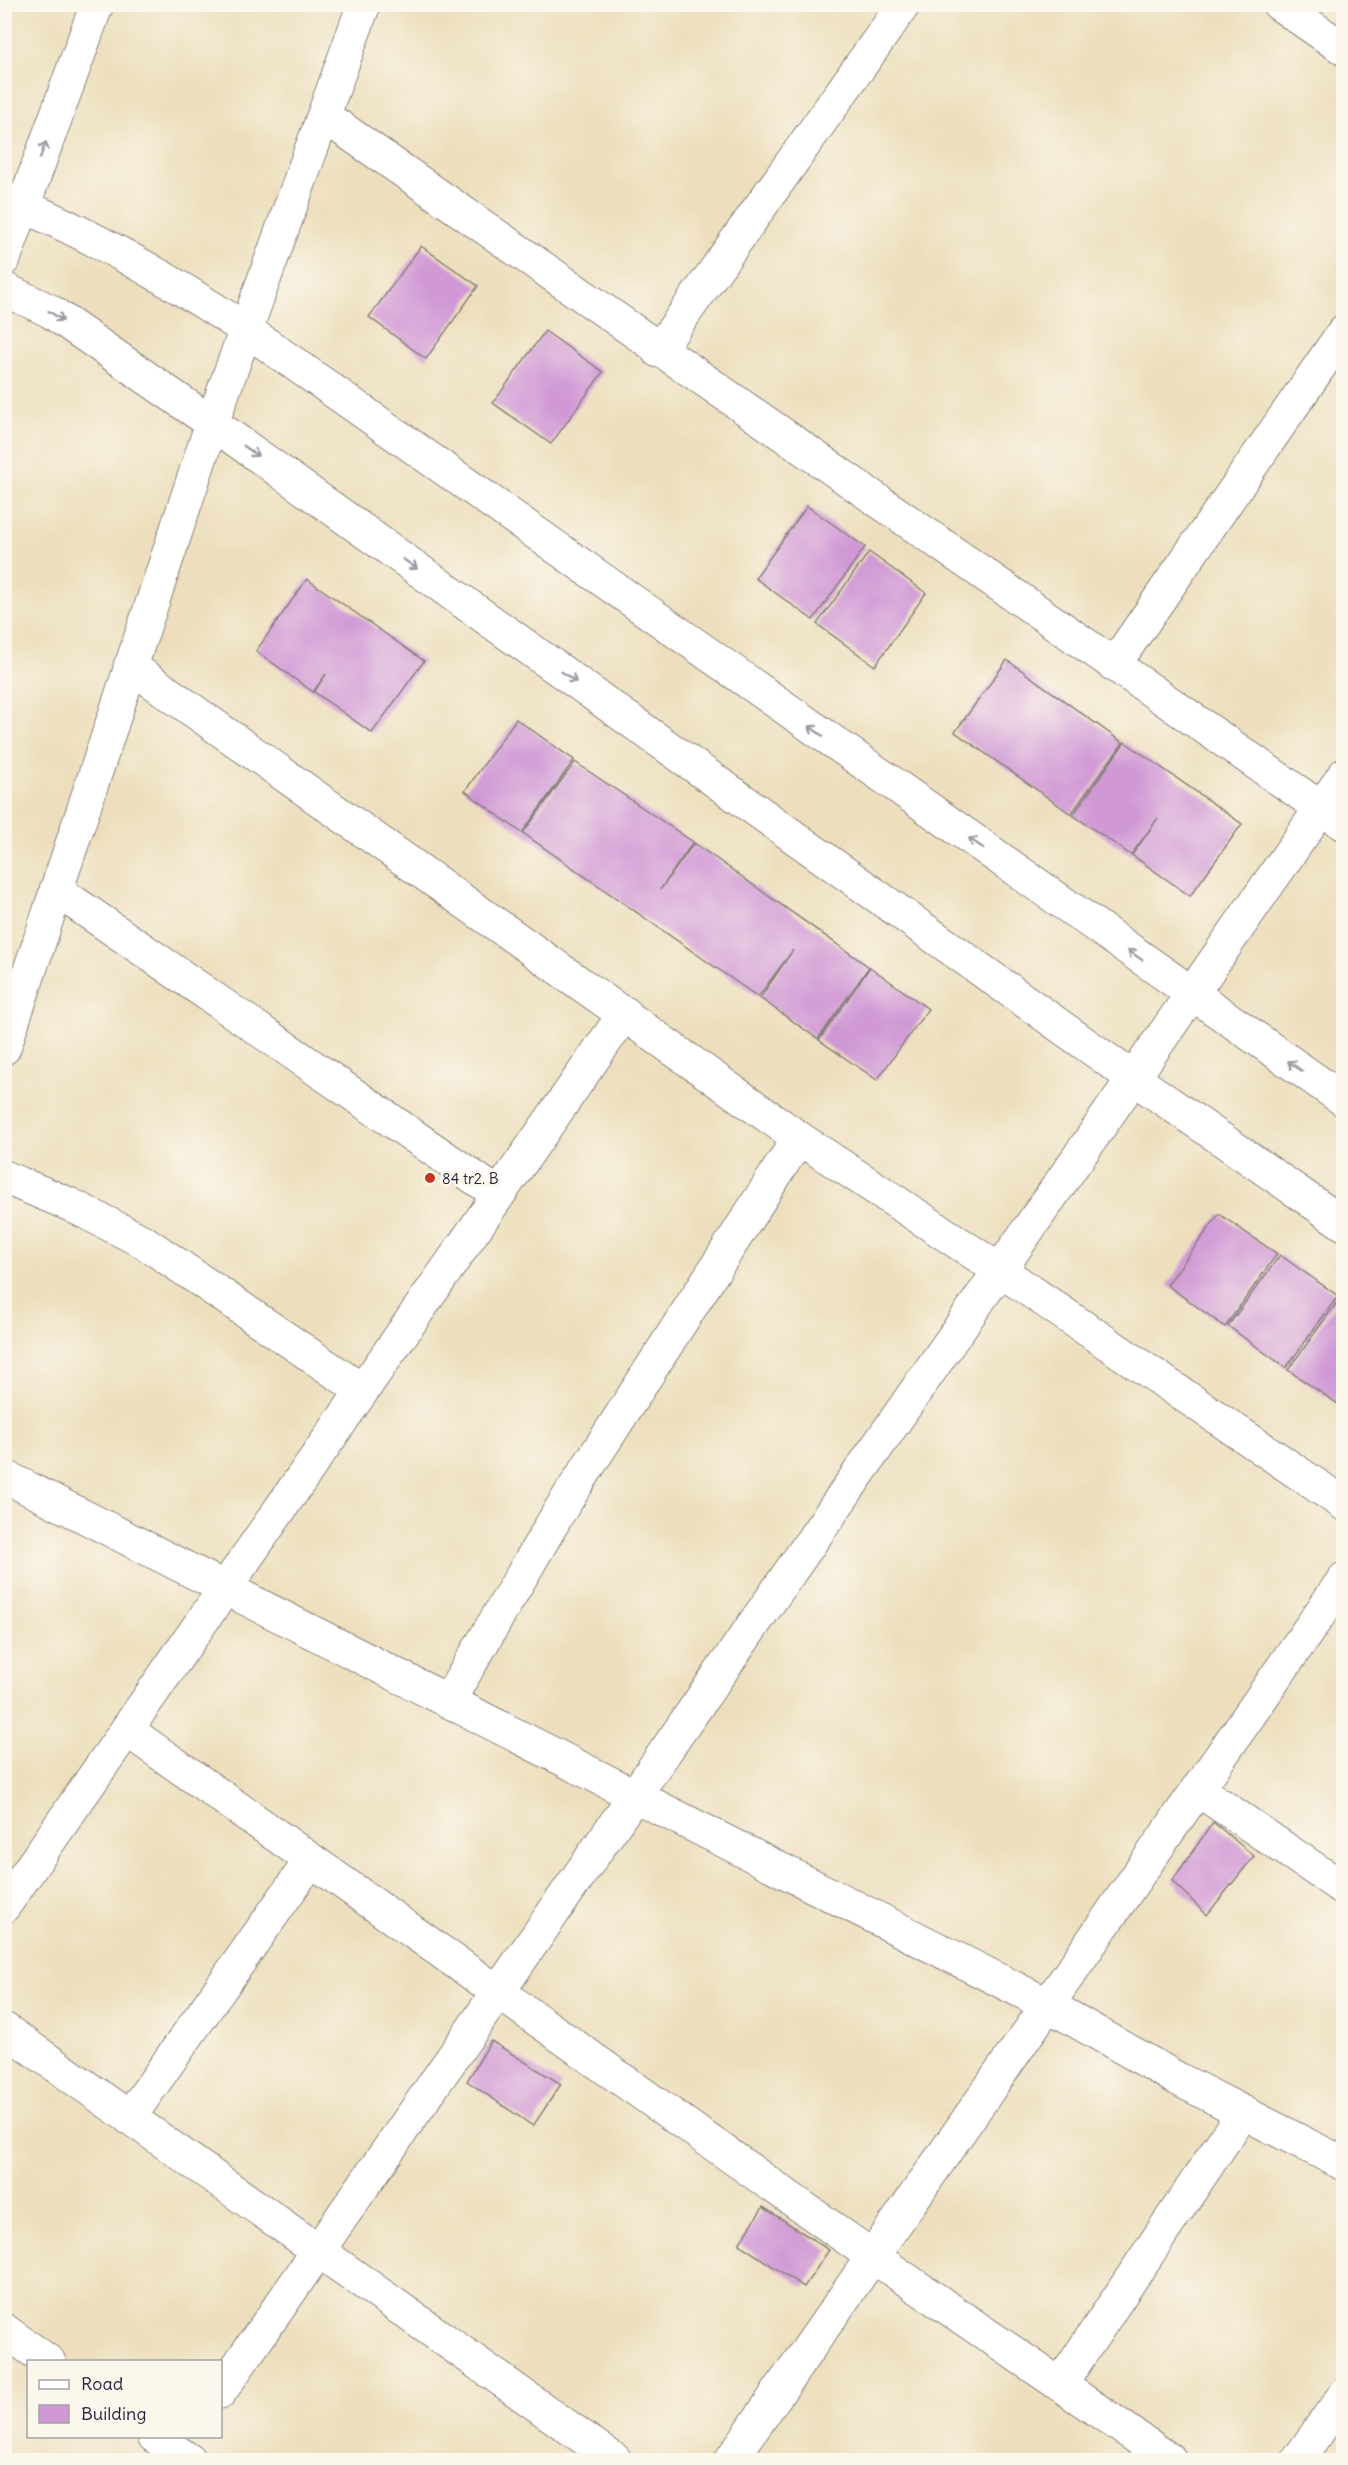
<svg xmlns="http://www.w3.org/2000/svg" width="1348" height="2465" viewBox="0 0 1348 2465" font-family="Delius,sans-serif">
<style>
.building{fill:#d098d5}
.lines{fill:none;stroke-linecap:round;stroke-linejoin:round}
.minor-casing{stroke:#88807c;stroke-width:35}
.minor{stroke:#fff;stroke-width:33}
.oneway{stroke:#9c9ca7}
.poi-dot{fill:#c8321e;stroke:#fbf7ec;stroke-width:2}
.labels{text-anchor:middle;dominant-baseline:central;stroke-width:6;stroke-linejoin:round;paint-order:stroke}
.poi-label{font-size:15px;fill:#22223b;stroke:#fbf7ec;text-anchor:start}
</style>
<rect width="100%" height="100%" fill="#fbf7ec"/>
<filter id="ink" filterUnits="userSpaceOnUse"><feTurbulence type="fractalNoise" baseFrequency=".0167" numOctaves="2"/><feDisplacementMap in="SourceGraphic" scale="12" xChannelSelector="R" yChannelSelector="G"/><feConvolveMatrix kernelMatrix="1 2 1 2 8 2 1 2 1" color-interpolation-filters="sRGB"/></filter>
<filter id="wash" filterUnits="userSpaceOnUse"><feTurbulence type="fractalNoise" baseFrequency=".008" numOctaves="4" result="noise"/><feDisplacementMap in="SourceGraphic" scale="24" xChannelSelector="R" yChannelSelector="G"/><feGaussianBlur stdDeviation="1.35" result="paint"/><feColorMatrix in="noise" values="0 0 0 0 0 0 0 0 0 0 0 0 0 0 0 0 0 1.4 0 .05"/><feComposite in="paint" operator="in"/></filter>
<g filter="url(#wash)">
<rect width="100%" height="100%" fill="#eddfbd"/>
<g id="blocks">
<path class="building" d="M421,246l57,40 -52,73 -57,-42z
M545,331l58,41 -52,72 -58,-41z
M807,506l58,41 -52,73 -58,-42z
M869,552l57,41 -51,73 -58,-42z
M307,579l117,82 -52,72 -58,-41 12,-18 -13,18 -57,-41z
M1007,660l116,83 -52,71 -116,-82z
M516,719l58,41 -52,73 -57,-42z
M1125,742l117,82 -52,72 -58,-41 26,-37 -27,37 -58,-40z
M575,762l118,80 -33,48 34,-47 175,124 -51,72 -58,-41 33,-48 -35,47 -235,-164z
M870,967l58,42 -51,71 -58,-40z
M1219,1214l58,40 -52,73 -58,-42z
M1280,1255l58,41 -52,72 -58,-42z
M1340,1298l4,2v108l-56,-38z
M1213,1822l41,34 -47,59 -35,-34z
M491,2041l70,43 -28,42 -66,-45z
M763,2207l66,43 -25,37 -65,-43z"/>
</g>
</g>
<g filter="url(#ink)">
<use href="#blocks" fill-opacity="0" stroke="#88807c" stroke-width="1.5"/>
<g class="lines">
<defs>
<path id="minor" d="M1279,4l65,45
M324,116l1020,708
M4,198c86,35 165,81 241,131l1099,771
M4,259l93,-255
M4,289l46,22 162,112 921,655 211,146
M658,351l246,-347
M1114,665l230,-334
M130,666l669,472 199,131 346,235
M56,890l442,304
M4,1048l208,-625 152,-419
M4,1177l67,28 73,37 216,147
M4,1476l1044,529 130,74 166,85
M449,1700l110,-188 240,-374
M127,1730l745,526 298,204
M1197,1789l147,100
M4,1906c207,-298 412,-597 621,-893
M4,2029l611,431
M129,2118l182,-258
M4,2330l45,32
M1060,2385l183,-273
M220,2392l1124,-1617
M154,2436l35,24
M731,2460l613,-881
M1298,2460l46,-65"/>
</defs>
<use href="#minor" class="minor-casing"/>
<use href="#minor" class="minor"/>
</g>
<defs><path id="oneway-shaft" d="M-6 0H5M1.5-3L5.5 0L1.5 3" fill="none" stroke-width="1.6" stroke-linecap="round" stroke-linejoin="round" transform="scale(1.5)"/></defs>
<g class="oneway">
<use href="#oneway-shaft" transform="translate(43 150) rotate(-70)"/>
<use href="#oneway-shaft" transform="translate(56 316) rotate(34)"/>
<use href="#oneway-shaft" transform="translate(251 451) rotate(35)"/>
<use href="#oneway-shaft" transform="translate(410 564) rotate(35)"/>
<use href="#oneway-shaft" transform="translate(569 677) rotate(35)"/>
<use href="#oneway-shaft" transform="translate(816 731) rotate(-145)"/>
<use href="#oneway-shaft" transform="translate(976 843) rotate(-145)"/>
<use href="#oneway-shaft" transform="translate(1135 955) rotate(-145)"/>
<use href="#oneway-shaft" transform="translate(1295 1066) rotate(-145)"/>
</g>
</g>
<circle class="poi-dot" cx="430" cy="1178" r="6"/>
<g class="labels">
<g class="poi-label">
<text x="442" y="1178">84 tr2. B</text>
</g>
</g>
<rect width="1348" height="2465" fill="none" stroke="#fbf7ec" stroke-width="24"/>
<rect x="27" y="2360" width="195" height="78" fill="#fbf7ec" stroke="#a4a2a5" stroke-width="1.5"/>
<rect x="39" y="2380" width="30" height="9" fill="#ffffff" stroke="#a4a2a5" stroke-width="1.5"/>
<text x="81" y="2390" font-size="18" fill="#22223b">Road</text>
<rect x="39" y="2405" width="30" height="18" fill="#d098d5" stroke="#a4a2a5" stroke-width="1.5"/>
<text x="81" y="2420" font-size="18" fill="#22223b">Building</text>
</svg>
